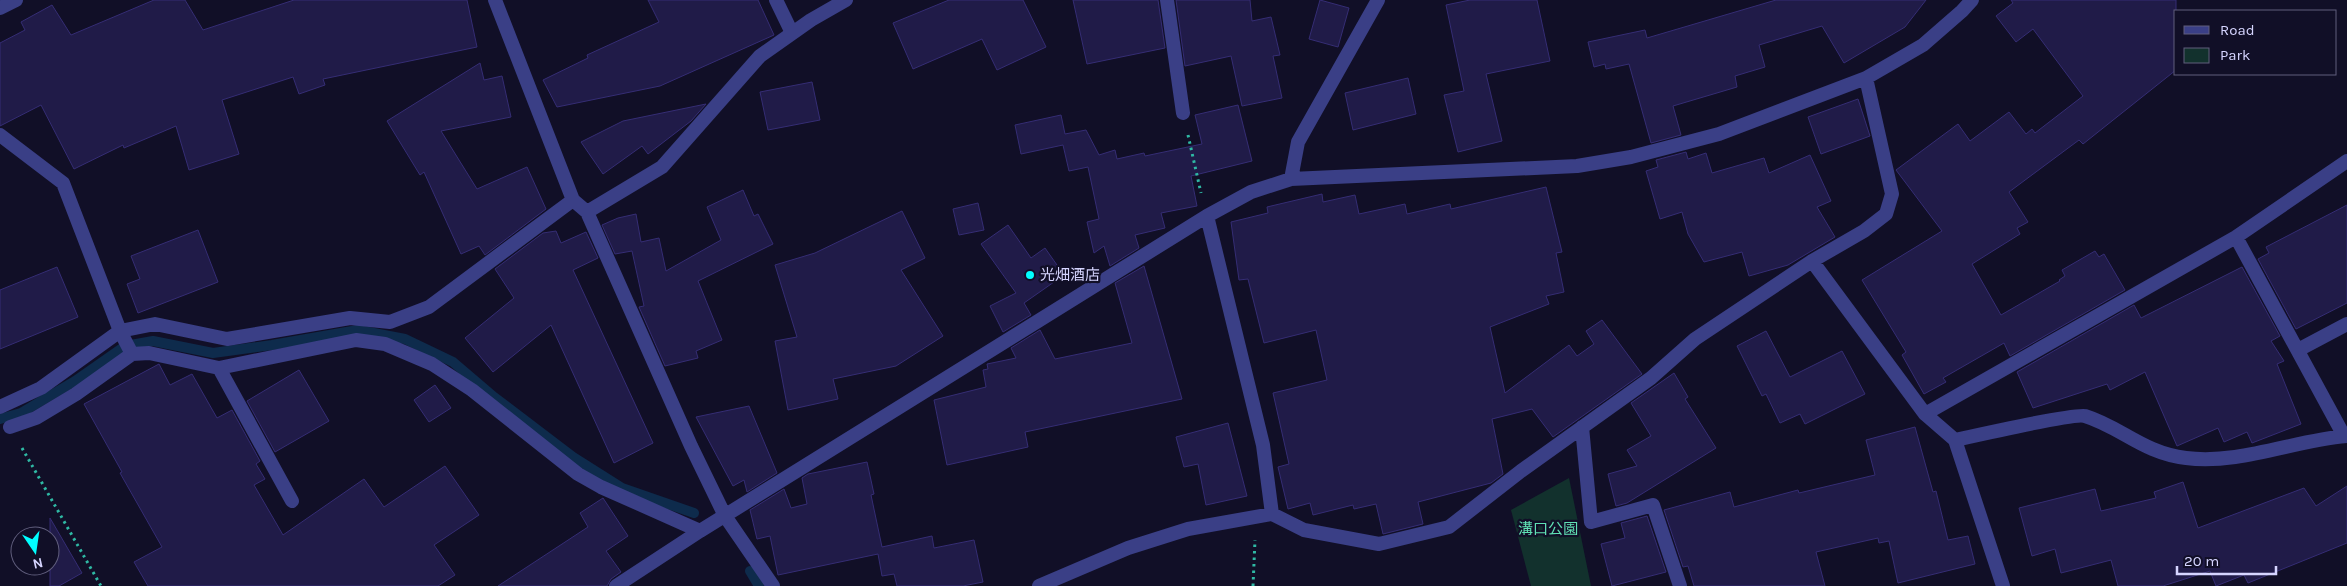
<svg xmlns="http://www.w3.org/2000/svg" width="2347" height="586" viewBox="0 0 2347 586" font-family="Karla,'Noto Sans JP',sans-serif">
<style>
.green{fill:#12312d}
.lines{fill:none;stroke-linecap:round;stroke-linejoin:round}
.stream{stroke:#0e2b4c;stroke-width:10}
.building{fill:#201b48;stroke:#352d74}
.path{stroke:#2fb9a4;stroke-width:3;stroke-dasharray:2.5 4;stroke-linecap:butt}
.minor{stroke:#3a3f86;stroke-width:14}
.poi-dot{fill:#01feff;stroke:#110f27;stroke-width:2}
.labels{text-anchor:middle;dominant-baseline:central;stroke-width:4.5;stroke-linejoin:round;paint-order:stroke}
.poi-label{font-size:15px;fill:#d6d5ff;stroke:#110f27;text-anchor:start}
.park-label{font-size:15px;fill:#60e0b4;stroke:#110f27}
</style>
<rect width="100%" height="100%" fill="#110f27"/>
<path class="green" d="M1569,478l22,108h-60l-20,-76z"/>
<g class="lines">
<path class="stream" d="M0,419l21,-6 54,-32 50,-35 28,-5 60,12 59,-8 86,-15 47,9 48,23 41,35 79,60 49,31 72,25
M750,571l9,15"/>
</g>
<path class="building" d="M154,0h31l18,30 91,-30h173l10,47 -154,32 2,6 -26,9 -6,-17 -71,23 17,54 -50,16 -13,-44 -52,22 -1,-3 -49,24 -33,-64 -41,21v-83l25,-13 -4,-8 31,-17 19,30z
M648,0h110l16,35 -114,51 -103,21 -14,-27 45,-22 -1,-3 72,-33z
M949,0h74l23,47 -49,23 -15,-31 -69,30 -20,-46z
M1073,0h85l7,48 -78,16z
M1176,0h74l2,21 19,-4 9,38 -7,1 9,42 -40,8 -11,-50 -46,10z
M1320,0l29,8 -11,39 -29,-8z
M1470,0h67l13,61 -64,13 16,67 -44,11 -14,-57 20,-4 -18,-86z
M1776,0h150l-21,27 -61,36 -22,-37 -63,19 6,22 -30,9 2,11 -64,19 8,29 -30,8 -22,-79 -23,5 -1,-5 -11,3 -6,-25 57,-12 2,8z
M2011,0h165v70l-93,74 -4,-4 -70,52 19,30 -11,6 3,6 -48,30 29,51 59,-34 -1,-1 6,-4 -3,-6 33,-19 4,6 5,-3 21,36 -115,66 -6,-13 -61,35 3,4 -22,12 -22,-39 4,-3 -44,-72 80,-49 -46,-61 62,-46 12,17 39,-29 17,22 6,-5 3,4 48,-37 -50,-67 -17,13 -20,-26 17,-13z
M480,63l4,17 18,-4 9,41 -70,14 36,58 50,-22 19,42 -61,46 -6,-9 -18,8 -37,-82 -4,3 -33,-54z
M1408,78l8,36 -63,16 -8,-37z
M812,82l8,38 -52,10 -8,-38z
M1858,99l12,37 -49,18 -13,-37z
M706,104l-15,17 -43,33 -6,-8 -39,28 -22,-32 42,-21z
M1238,105l14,56 -61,15 6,30 -36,7 4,15 -30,7 4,13 -29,18 -6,-20 -10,7 -7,-31 12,-3 -11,-52 -19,4 -6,-26 -42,9 -6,-29 46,-10 4,19 21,-4 13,25 16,-5 2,9 27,-6 1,3 57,-12 -7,-29z
M1686,152l2,7 18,-6 6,20 52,-15 5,15 41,-18 21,46 -14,6 18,30 -47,28 -39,11 -7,-24 -38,10 -16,-28 -6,-22 -22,7 -14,-48 12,-4 -2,-7z
M1546,187l16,65 -6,1 8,39 -18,4 3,8 -59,23 15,66 64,-48 8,11 17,-12 -8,-13 16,-11 40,54 -89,63 -21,-28 -40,10 11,55 -12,9 -73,19 5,22 -40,10 -7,-30 -22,5 -1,-4 -40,10 -3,-12 -22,6 -10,-42 11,-3 -16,-71 54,-13 -11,-50 -52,13 -16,-64 -9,1 -8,-58 37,-9 -1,-6 55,-13 1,8 32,-7 4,19 46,-10 2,10 43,-10 1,5z
M743,190l11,26 4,-2 15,30 -75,37 24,59 -26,11 2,7 -33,8 -26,-59 5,-1 -12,-55 -17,3 -13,-29 16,-7 18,-4 5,28 18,-4 7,33 55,-31 -14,-33z
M978,203l6,27 -25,5 -6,-26z
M2347,205v98l-51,26 -38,-70 11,-6 -3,-6z
M902,211l23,47 -24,12 42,66 -47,30 -63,13 5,20 -50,11 -13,-69 22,-4 -22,-72 40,-12z
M1008,225l23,33 14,-10 19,27 -40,28 7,12 -28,17 -13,-26 26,-13 -35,-49z
M198,230l20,52 -80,31 -11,-29 13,-5 -9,-23z
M556,231l5,12 25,-11 12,26 -25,12 80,173 -39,20 -63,-138 -58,47 -28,-34 49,-40 -19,-29 48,-36z
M1144,266l38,133 -157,33 3,15 -81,18 -13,-65 52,-13 -3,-17 5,-1 -1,-5 29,-6 -5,-10 29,-18 15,29 77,-16 -17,-60z
M57,267l21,50 -78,32v-59z
M2242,267l38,69 -9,5 13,20 -7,3 24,60 -49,19 -5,-11 -23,10 -6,-14 -41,18 -32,-74 -35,18 -3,-6 -74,24 -16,-36 117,-67 7,13z
M1766,331l24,46 52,-26 23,43 -60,30 -5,-10 -20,9 -14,-29 -4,2 -25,-50z
M159,364l11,21 22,-11 25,44 15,-8 28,51 -4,3 9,15 -11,6 29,50 81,-56 20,28 61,-41 34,49 -45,30 21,30 -17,11h-290l-14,-24 28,-15 -42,-74 2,-1 -38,-68z
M299,370l30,51 -54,31 -28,-51z
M1674,373l14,24 -3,2 31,49 -89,55 -11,3 -8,-32 29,-8 -10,-16 24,-14 -20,-33z
M435,385l16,23 -22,14 -15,-22z
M749,406l28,67 -30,19 -3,-12 -11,6 -37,-69z
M1228,423l19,73 -41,9 -8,-41 -14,3 -8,-30z
M1915,427l18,65 3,-1 12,49 20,-4 7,28 -77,19 -9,-42 -10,2 -1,-5 -62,14 9,34h-131l-6,-20 -5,1 -19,-57 66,-18 4,15 64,-17 1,3 76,-18 -9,-35z
M867,462l7,32 -3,1 11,52 50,-11 2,12 40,-8 9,42 -20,4h-66l-3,-12 -12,2 -4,-22 -100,21 -8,-39 -13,3 -7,-29 34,-21 7,19 16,-4 -5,-26 6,-4z
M2183,482l15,46 106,-40 12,18 31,-20v57l-99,40 -4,-8 -28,11 -6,-15 -47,15h-45l-7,-26 -50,13 -6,-24 -23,7 -13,-48 76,-19 6,22 55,-13 -2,-6z
M603,498l25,38 -22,15 15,21 -10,7 -4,7h-109l90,-59 -8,-14z
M1647,516l19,56 -54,14 -11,-42 24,-6 -4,-15z
M50,518l32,55 -23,13h-9z"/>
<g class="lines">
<path class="path" d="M1188,135l13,58
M22,448l79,138
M1253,586l2,-46"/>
<path class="minor" d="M495,0l78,200 14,12 104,234 34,70 48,70
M776,0l16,33
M1167,0l16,113
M0,8l16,-8
M0,135l63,48 57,148 12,23
M1291,179l7,-37 80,-142
M587,212l75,-45 98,-111 51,-36 35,-20
M1207,216l56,229 9,69
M2236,237l108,199
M1812,261l113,153 30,26 48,146
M2298,350l49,-26
M219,368l73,133
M0,407l41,-19 79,-57 35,-7 72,15 123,-21 40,4 39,-15 144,-107
M1925,414l311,-177 111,-76
M10,427l26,-9 40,-24 56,-40 17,-1 70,15 137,-28 29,4 47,20 40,26 106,84 23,13 99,44
M1582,427l9,95 62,-17 27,81
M1955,440c18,-4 120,-27 130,-24 36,11 58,37 101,42 53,7 109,-18 161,-22
M616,586l84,-55 507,-315 44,-24 40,-13 286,-13 54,-9 88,-23 147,-56 57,-33 39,-34 10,-11
M1039,586l89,-38 60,-19 84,-15 32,16 75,14 70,-17 72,-56 130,-93 44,-39 117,-78 52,-30 22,-17 6,-20 -26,-116"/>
</g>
<circle class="poi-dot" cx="1030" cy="275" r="5"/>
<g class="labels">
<g class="poi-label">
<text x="1040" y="275">光畑酒店</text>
</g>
<g class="park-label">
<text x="1548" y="529">溝口公園</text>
</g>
</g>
<rect x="2174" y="10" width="162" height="65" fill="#110f27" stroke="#605e7d"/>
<rect x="2184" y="26" width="25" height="8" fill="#3a3f86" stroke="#605e7d"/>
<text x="2220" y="35" font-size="15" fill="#d6d5ff">Road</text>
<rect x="2184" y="48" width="25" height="15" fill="#12312d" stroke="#605e7d"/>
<text x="2220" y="60" font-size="15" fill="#d6d5ff">Park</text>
<g transform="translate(35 551) rotate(167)"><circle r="24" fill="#110f27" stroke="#605e7d"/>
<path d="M0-4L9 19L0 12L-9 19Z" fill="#01feff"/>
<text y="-8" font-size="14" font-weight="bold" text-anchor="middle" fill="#d6d5ff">N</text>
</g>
<path d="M2177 566v8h99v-8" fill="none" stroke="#d6d5ff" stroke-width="2.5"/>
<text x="2184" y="566" font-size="15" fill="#d6d5ff" stroke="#110f27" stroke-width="4" paint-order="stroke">20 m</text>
</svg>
